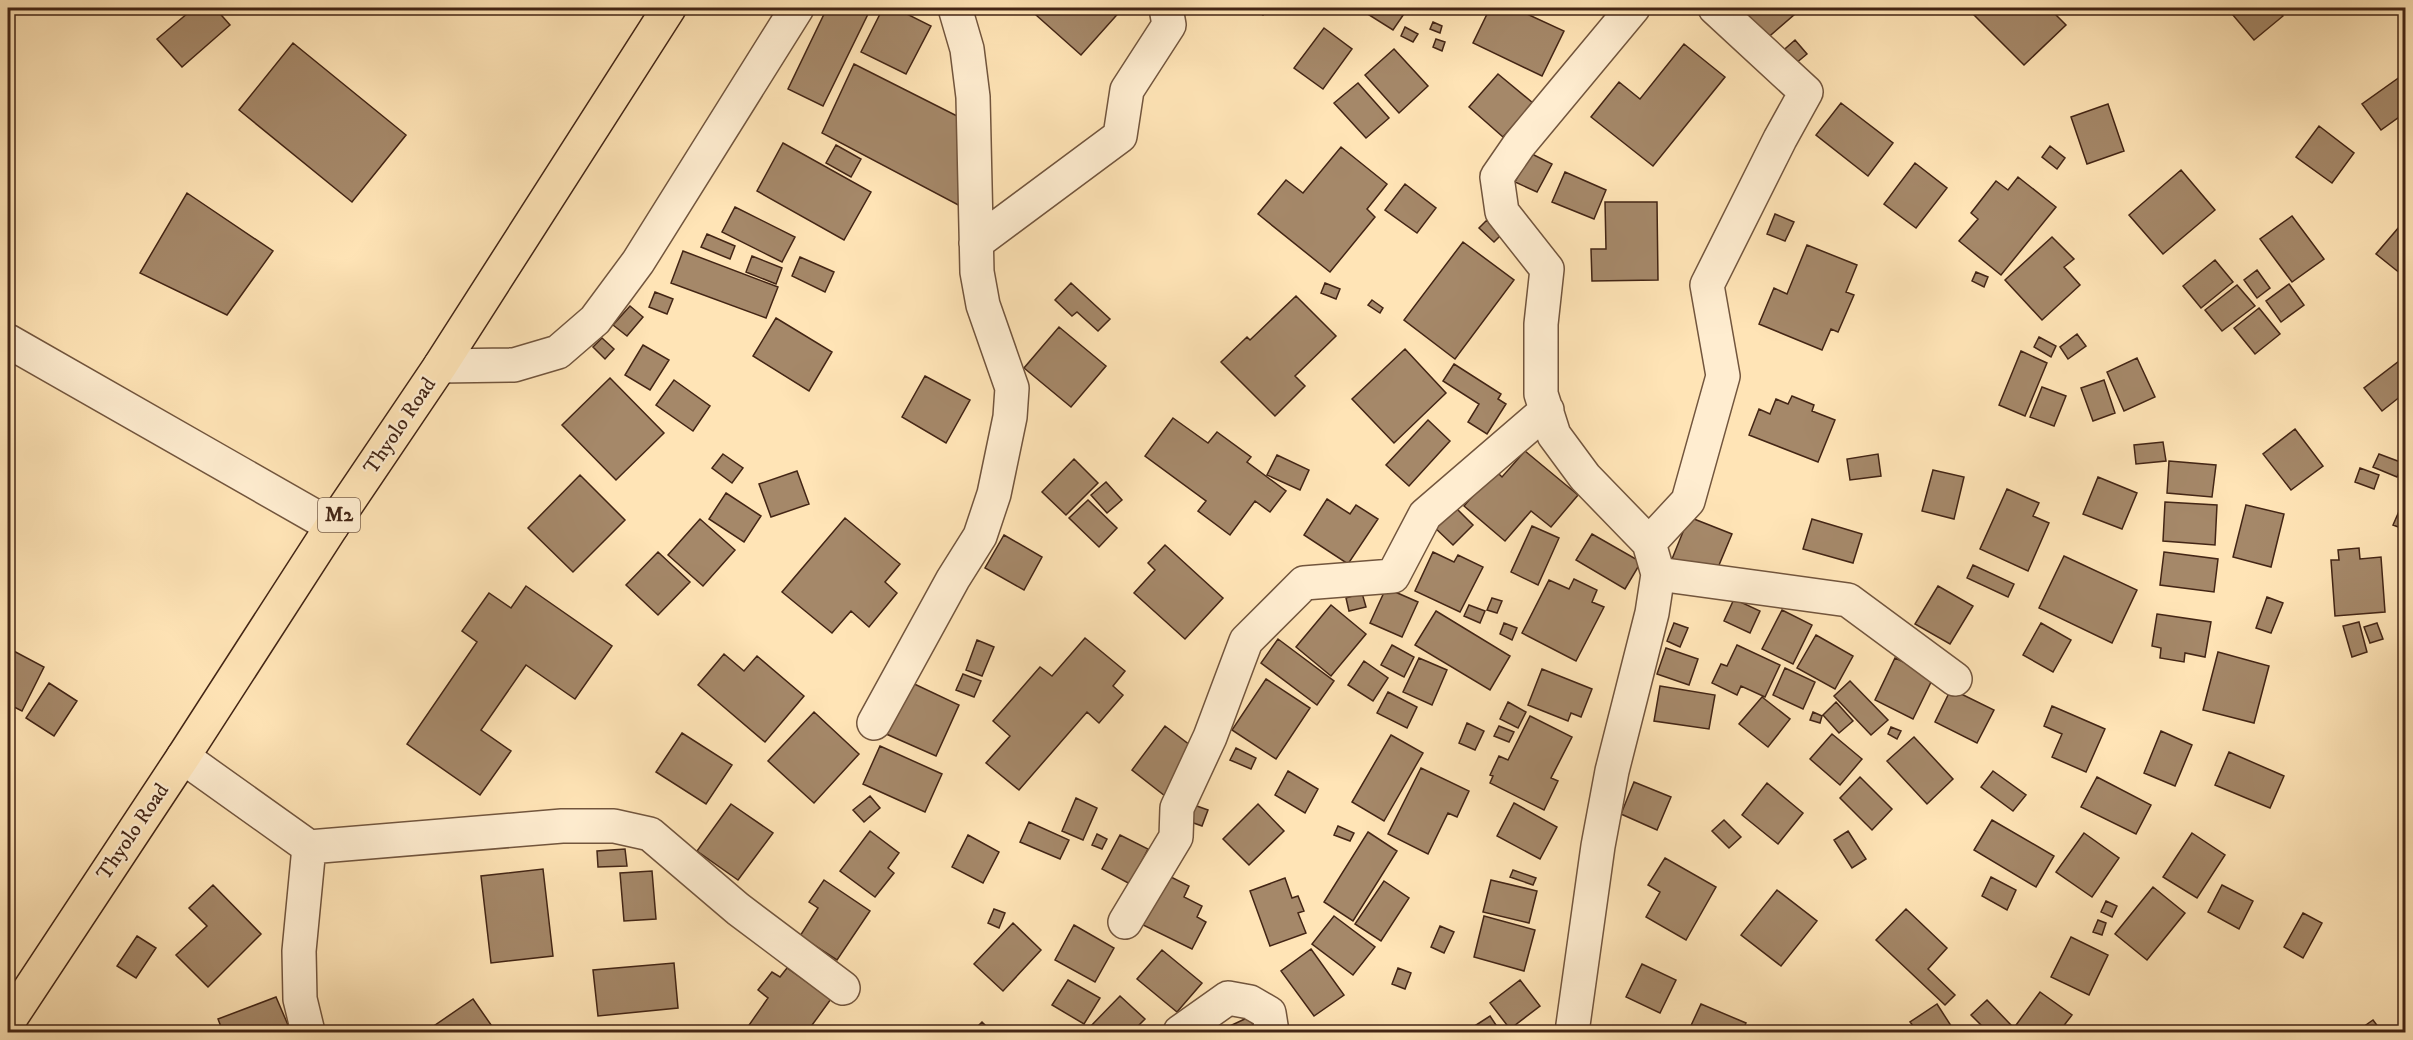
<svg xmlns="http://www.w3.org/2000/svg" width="2413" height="1040" viewBox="0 0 2413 1040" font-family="'IM FELL DW Pica',serif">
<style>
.building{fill:#a58869;stroke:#432515;stroke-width:1.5}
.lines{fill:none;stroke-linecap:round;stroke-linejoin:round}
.minor-casing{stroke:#72553d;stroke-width:36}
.highway-casing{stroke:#432515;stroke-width:36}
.minor{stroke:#ffedd0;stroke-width:33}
.highway{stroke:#ffe4b6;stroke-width:33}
.labels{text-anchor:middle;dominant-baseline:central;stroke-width:4.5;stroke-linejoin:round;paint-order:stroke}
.shield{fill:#ffedd0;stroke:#7b614d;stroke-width:1.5}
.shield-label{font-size:20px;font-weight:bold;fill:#432515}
.street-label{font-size:21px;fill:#432515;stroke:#ffedd0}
</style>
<rect width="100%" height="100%" fill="#ffe4b6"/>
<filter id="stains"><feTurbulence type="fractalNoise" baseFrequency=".00333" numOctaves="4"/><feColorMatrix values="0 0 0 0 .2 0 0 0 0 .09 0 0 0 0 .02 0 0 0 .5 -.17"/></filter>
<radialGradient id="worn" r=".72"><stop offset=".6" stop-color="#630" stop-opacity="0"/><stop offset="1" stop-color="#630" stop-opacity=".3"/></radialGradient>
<path class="building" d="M194,8h21l15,17 -48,42 -25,-28z
M827,8h44l-48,98 -35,-17z
M883,8h12l36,18 -25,48 -45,-22z
M1043,8h80l-42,47 -45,-40z
M1251,8h17l-5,7z
M1358,8h50l-15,22z
M1490,8h24l50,23 -22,45 -69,-33z
M1733,8h69l-38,33z
M1969,8h80l17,17 -42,40 -56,-56z
M2227,8h50l6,8 -29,24z
M1433,22l9,4 -2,7 -10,-4z
M1405,27l13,7 -5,8 -12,-6z
M1324,28l28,21 -29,40 -29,-21z
M1436,39l9,3 -3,9 -9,-4z
M1795,40l12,14 -18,15 -12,-13z
M293,43l113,92 -54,67 -113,-92z
M1684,44l41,33 -72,89 -62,-49 28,-35 21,17z
M1394,49l34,37 -29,27 -34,-38z
M854,64l109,55 1,89 -142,-75z
M1498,74l35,29 -30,34 -34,-30z
M2404,74l2,3v35l-25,18 -19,-26z
M1358,83l31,35 -23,20 -32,-35z
M1841,103l52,40 -25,33 -52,-41z
M2108,104l16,47 -37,13 -16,-47z
M2319,126l35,27 -22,30 -36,-26z
M783,143l88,49 -27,48 -87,-49z
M836,145l25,14 -10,18 -25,-14z
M2050,146l15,12 -8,11 -15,-12z
M1341,147l46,37 -20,25 8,8 -45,55 -72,-58 28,-34 17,13z
M1530,153l22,11 -15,28 -22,-10z
M1915,163l32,25 -31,40 -32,-24z
M2181,170l34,40 -52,44 -34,-39z
M1565,172l41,18 -12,29 -42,-17z
M2018,177l38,30 -55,68 -42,-34 19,-22 -7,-6 25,-32 12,9z
M1405,184l31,24 -19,25 -32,-23z
M187,193l86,58 -46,64 -87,-42z
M1605,202h52l1,78 -66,1 -1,-32h15z
M735,207l60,30 -13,25 -60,-30z
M1775,214l19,8 -9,19 -18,-7z
M2292,216l32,43 -32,23 -32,-43z
M1487,220l15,14 -8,8 -15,-14z
M2405,220h1v58l-30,-24z
M707,234l28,12 -5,13 -29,-12z
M2052,237l22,22 -10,8 16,18 -38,35 -37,-40z
M1463,242l51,38 -59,79 -51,-39z
M1807,245l50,20 -11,27 8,3 -16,37 -7,-3 -9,21 -63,-26 15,-36 13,6z
M683,251l95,36 -12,31 -95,-35z
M752,256l30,12 -6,16 -30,-12z
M800,257l34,15 -9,20 -33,-16z
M2215,260l18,22 -32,26 -18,-22z
M2257,270l13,18 -13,10 -13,-18z
M1976,272l12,5 -4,10 -12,-6z
M1071,283l39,36 -12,12 -21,-19 -5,4 -17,-16z
M1325,283l15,6 -4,10 -15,-6z
M2289,284l15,21 -23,17 -15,-21z
M2237,285l18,21 -33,25 -17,-21z
M655,292l18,7 -6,15 -18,-7z
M1296,296l40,40 -41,40 10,10 -30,30 -54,-54 26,-25 3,3z
M1372,300l11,8 -3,5 -12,-8z
M630,306l13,11 -16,19 -14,-11z
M2259,308l21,26 -25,20 -21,-26z
M776,318l56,34 -23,39 -56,-35z
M1059,327l47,39 -35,41 -47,-39z
M2077,334l9,12 -18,13 -8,-12z
M2039,337l17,9 -5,11 -17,-10z
M602,338l12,11 -9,10 -12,-12z
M643,345l26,15 -19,30 -25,-15z
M1405,349l41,44 -52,50 -42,-44z
M2021,351l26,12 -22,53 -26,-11z
M2137,358l18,39 -31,14 -17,-39z
M2403,358l3,3v31l-24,19 -18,-23z
M1454,364l47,30 -3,5 8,5 -19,30 -19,-12 11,-18 -36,-23z
M925,376l45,24 -24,43 -44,-26z
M610,378l54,55 -48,47 -54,-55z
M674,380l36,26 -17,25 -37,-26z
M2104,380l11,33 -22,8 -12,-33z
M2042,387l24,9 -12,30 -24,-9z
M1792,396l22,9 -2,6 23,9 -17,42 -69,-27 10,-26 11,5 6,-15 12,5z
M1173,418l35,25 9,-11 34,25 -4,5 39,29 -16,21 -15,-11 -25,34 -32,-24 8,-10 -61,-45z
M1428,420l22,21 -41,45 -23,-21z
M2295,429l28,37 -32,24 -28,-36z
M2163,442l3,19 -30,3 -2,-19z
M1525,451l53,44 -27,32 -20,-16 -26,30 -41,-35 31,-36 7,7z
M723,454l20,14 -11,15 -20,-15z
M1878,454l3,22 -31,4 -3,-21z
M2379,454l24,9 -6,14 -24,-10z
M1277,455l32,15 -9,20 -33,-15z
M1074,459l24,24 -32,32 -24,-23z
M2169,461l47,4 -4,32 -45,-4z
M2360,468l19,7 -5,14 -19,-7z
M1933,470l31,7 -10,42 -32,-8z
M797,471l12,33 -38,13 -12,-33z
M580,475l45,45 -52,52 -45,-44z
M2098,477l39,16 -15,36 -39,-15z
M1106,482l16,18 -15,13 -16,-18z
M2007,489l32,14 -6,13 16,7 -21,48 -48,-22z
M726,493l35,23 -17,26 -35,-23z
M1327,499l23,15 6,-9 22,14 -30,45 -44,-29z
M1088,500l29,28 -18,19 -30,-29z
M2404,500l2,1v29l-13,-5z
M2165,502l52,3 -2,40 -52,-4z
M1452,504l21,21 -20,20 -22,-21z
M2246,505l38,9 -13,53 -38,-10z
M1689,517l43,17 -18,43 -42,-18z
M845,518l55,46 -15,18 12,11 -28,34 -18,-16 -19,22 -50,-41z
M700,519l35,31 -32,36 -35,-31z
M1812,519l50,15 -9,29 -50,-14z
M1532,526l27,12 -21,47 -27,-13z
M1592,534l49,28 -16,27 -49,-29z
M1004,535l38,22 -18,33 -39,-22z
M1165,545l58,53 -38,41 -51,-46 21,-23 -7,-7z
M2359,548l1,11 21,-2 4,55 -50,4 -4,-56h8l-1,-10z
M658,552l32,30 -32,33 -32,-30z
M1433,552l21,10 4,-7 25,12 -23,45 -45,-21z
M2164,552l54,7 -4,33 -54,-7z
M2064,556l73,34 -25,53 -73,-35z
M1973,565l41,19 -6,13 -41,-19z
M1574,579l23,11 -5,12 12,5 -28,54 -54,-28 27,-53 20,9z
M526,586l86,60 -37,53 -49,-34 -45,65 30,21 -31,44 -73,-51 70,-102 -15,-11 27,-38 22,15z
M1938,586l35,20 -23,38 -35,-20z
M1386,588l32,14 -16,35 -32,-14z
M1362,593l4,14 -17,4 -3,-13z
M2267,597l16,6 -12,30 -15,-5z
M1492,598l10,3 -5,12 -10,-3z
M1734,599l26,12 -10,22 -26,-12z
M1331,605l35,29 -35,42 -35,-29z
M1469,605l16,6 -5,12 -16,-7z
M1782,610l30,15 -19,39 -31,-15z
M1436,611l74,45 -20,34 -75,-45z
M2157,614l54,8 -6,35 -20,-4 -1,9 -24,-4 1,-10 -9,-2z
M2359,622l8,30 -15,5 -9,-31z
M1504,623l13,5 -5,12 -12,-6z
M1674,623l14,5 -8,19 -13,-6z
M2041,623l30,17 -18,32 -30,-17z
M2377,623l6,16 -13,4 -6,-16z
M1816,635l37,21 -18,33 -38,-21z
M1085,638l40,33 -12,15 10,9 -24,28 -12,-11 -68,78 -33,-27 24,-27 -17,-15 47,-54 12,9z
M1278,639l56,42 -17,24 -56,-42z
M977,640l17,7 -12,29 -16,-6z
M1392,645l22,12 -10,20 -23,-12z
M1737,645l43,20 -15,32 -24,-11 -4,9 -25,-12 9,-19 6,2z
M8,648l36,19 -22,44 -14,-7z
M1666,648l32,11 -9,26 -32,-11z
M2218,652l51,14 -15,57 -51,-13z
M724,654l20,17 13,-15 47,40 -39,46 -67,-57z
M1419,658l28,12 -15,35 -29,-13z
M1895,658l39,18 -21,43 -38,-19z
M1364,661l24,17 -15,23 -25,-16z
M1785,668l30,14 -12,27 -30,-14z
M1542,669l50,20 -11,28 -10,-4 -3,8 -40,-16z
M963,674l18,7 -7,16 -18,-7z
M1266,679l44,29 -34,51 -44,-29z
M908,681l51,24 -23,51 -52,-23z
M1850,681l38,39 -17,15 -37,-39z
M49,683l28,18 -23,35 -28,-18z
M1660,686l55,9 -6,34 -55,-8z
M1951,689l43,21 -17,33 -42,-21z
M1388,692l29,15 -10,21 -30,-15z
M1762,697l28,22 -22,28 -29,-23z
M1508,702l18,10 -8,16 -18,-9z
M1836,702l17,19 -14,12 -16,-18z
M2052,706l53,23 -19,43 -34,-15 10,-23 -18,-8z
M814,712l45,42 -45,49 -46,-42z
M1813,712l9,4 -2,7 -10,-3z
M1530,716l42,21 -21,41 7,3 -14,29 -54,-27 3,-7 -3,-1 9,-19 9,4z
M1467,723l17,8 -9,19 -16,-7z
M1165,726l34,26 -34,44 -33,-26z
M1499,726l15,6 -5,10 -15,-6z
M1891,727l10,4 -4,8 -9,-5z
M2161,731l31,14 -17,41 -31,-13z
M682,733l50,32 -26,39 -50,-32z
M1832,734l30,25 -22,26 -30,-26z
M1391,735l32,18 -39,68 -32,-19z
M1914,737l39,42 -26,25 -40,-43z
M880,746l62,28 -17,38 -62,-28z
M1236,748l20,10 -5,11 -21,-9z
M2229,752l55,24 -14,32 -55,-23z
M1421,768l48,23 -12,26 -9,-4 -20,41 -40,-20z
M1288,771l30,18 -13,24 -30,-18z
M1993,771l33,24 -13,16 -32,-24z
M1860,777l32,32 -20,21 -32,-32z
M2097,777l54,28 -15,29 -55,-27z
M1634,782l37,15 -14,33 -36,-16z
M1767,783l36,30 -25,31 -36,-29z
M870,796l10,12 -16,14 -11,-12z
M1076,798l21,10 -14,32 -21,-9z
M1514,803l43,24 -17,32 -43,-23z
M731,804l42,29 -35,47 -41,-29z
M1258,804l26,27 -35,34 -26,-26z
M1194,805l14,5 -6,16 -14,-5z
M1724,820l17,17 -12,11 -17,-17z
M1992,820l62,36 -18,31 -62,-37z
M1029,822l40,18 -9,19 -40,-17z
M1338,826l16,7 -4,8 -16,-6z
M870,831l29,22 -11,15 6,5 -19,24 -35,-26z
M1848,831l18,28 -14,9 -18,-28z
M1368,832l29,19 -44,70 -29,-19z
M2084,833l35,25 -27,39 -36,-25z
M2192,833l33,22 -28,43 -34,-21z
M1097,834l10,5 -5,10 -10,-4z
M968,835l31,17 -16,31 -31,-16z
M1120,835l28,14 -18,35 -28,-15z
M625,849l2,17 -29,1 -1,-16z
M1665,858l51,29 -30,53 -40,-23 14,-25 -12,-7z
M543,869l10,87 -62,7 -10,-87z
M1513,870l23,8 -3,7 -23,-8z
M652,871l4,48 -32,2 -4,-48z
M1167,875l22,11 -5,11 18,9 -5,11 9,5 -14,27 -53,-26z
M1991,877l25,13 -9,20 -25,-14z
M1285,878l7,20 6,-2 6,15 -6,2 8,20 -36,13 -20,-55z
M824,880l46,31 -33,49 -37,-24 18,-28 -9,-6z
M1491,880l46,11 -8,32 -46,-11z
M1384,881l25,17 -28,43 -26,-17z
M213,885l48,49 -53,53 -32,-32 31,-29 -18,-18z
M2222,885l31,16 -14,28 -31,-17z
M2153,887l32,26 -38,47 -32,-26z
M1777,890l40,31 -36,45 -40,-31z
M2106,901l11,5 -5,11 -11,-5z
M994,909l11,4 -6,15 -11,-5z
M1906,909l41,39 -19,21 27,26 -10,10 -69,-65z
M2303,913l19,10 -19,35 -19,-11z
M1334,916l41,31 -22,28 -41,-31z
M1484,916l51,14 -11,41 -50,-14z
M2098,920l8,3 -4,12 -9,-3z
M1013,923l28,27 -38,41 -29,-27z
M1074,925l40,23 -19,34 -40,-22z
M1440,926l14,6 -10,21 -13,-6z
M137,936l19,12 -20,30 -19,-12z
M2071,937l37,18 -19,40 -38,-18z
M1311,949l33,46 -30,21 -33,-45z
M1162,950l40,33 -25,29 -40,-33z
M674,963l4,45 -80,8 -5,-46z
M1642,964l34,16 -16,33 -34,-16z
M787,968l44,31 -24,33h-54l-6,-4 21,-30 -10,-8 14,-18 8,5z
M1398,968l13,5 -6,16 -13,-5z
M1068,980l32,18 -16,26 -32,-19z
M1520,980l20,26 -30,23 -20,-26z
M2040,992l32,23 -13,17h-48z
M1120,996l25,23 -13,13h-44l-2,-1z
M276,997l15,35h-68l-5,-13z
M473,999l23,33h-71z
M1987,1000l24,25 -7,7h-16l-17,-17z
M1701,1004l45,19 -4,9h-54z
M1937,1004l18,28h-37l-8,-10z
M1490,1016l10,15 -23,1 -4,-5z
M1249,1017l8,15h-40z
M2373,1020l9,12h-26z
M982,1022l10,10h-20z"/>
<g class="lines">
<defs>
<path id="minor" d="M976,243l144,-107 7,-46 42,-65 -3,-17
M8,341l324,185
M440,366l74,-1 44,-13 37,-32 43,-58 159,-254
M1649,543l39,-42 35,-125 -16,-91 73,-146 26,-47 -91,-84
M1658,574l190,26 107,79
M874,723l79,-144 27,-43 14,-42 16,-77 2,-29 -29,-83 -6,-33 -4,-175 -6,-48 -12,-41
M183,757l126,90 253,-21h52l36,8 88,75 105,79
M1125,922l51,-85 1,-29 33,-71 36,-96 58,-58 89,-7 32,-61 122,-105
M308,1032l-8,-33 -1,-48 10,-104
M1180,1032l48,-34 22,4 19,11 3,19
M1572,1032l26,-186 14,-75 40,-158 6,-39 -9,-31 -64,-66 -31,-42 -13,-41v-70l6,-55 -45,-57 -5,-35 22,-32 114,-137"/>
<path id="highway" d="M8,1022l175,-265 149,-231 108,-160 229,-358"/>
</defs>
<use href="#minor" class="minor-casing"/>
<use href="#highway" class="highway-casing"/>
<use href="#minor" class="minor"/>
<use href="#highway" class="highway"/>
</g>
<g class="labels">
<rect class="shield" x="318" y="498" width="42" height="34" rx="4.5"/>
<g class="shield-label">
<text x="339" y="515">M2</text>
</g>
<g class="street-label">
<text transform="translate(400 426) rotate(-56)">Thyolo Road</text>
<text transform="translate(133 832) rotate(-56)">Thyolo Road</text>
</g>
</g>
<rect width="2413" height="1040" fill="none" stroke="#ffe4b6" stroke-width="30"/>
<rect x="9" y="9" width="2395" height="1022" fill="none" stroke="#432515" stroke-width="3"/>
<rect x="15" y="15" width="2383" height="1010" fill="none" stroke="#432515" stroke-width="1.5"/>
<rect width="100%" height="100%" filter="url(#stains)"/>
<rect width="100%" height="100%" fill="url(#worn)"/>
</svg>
